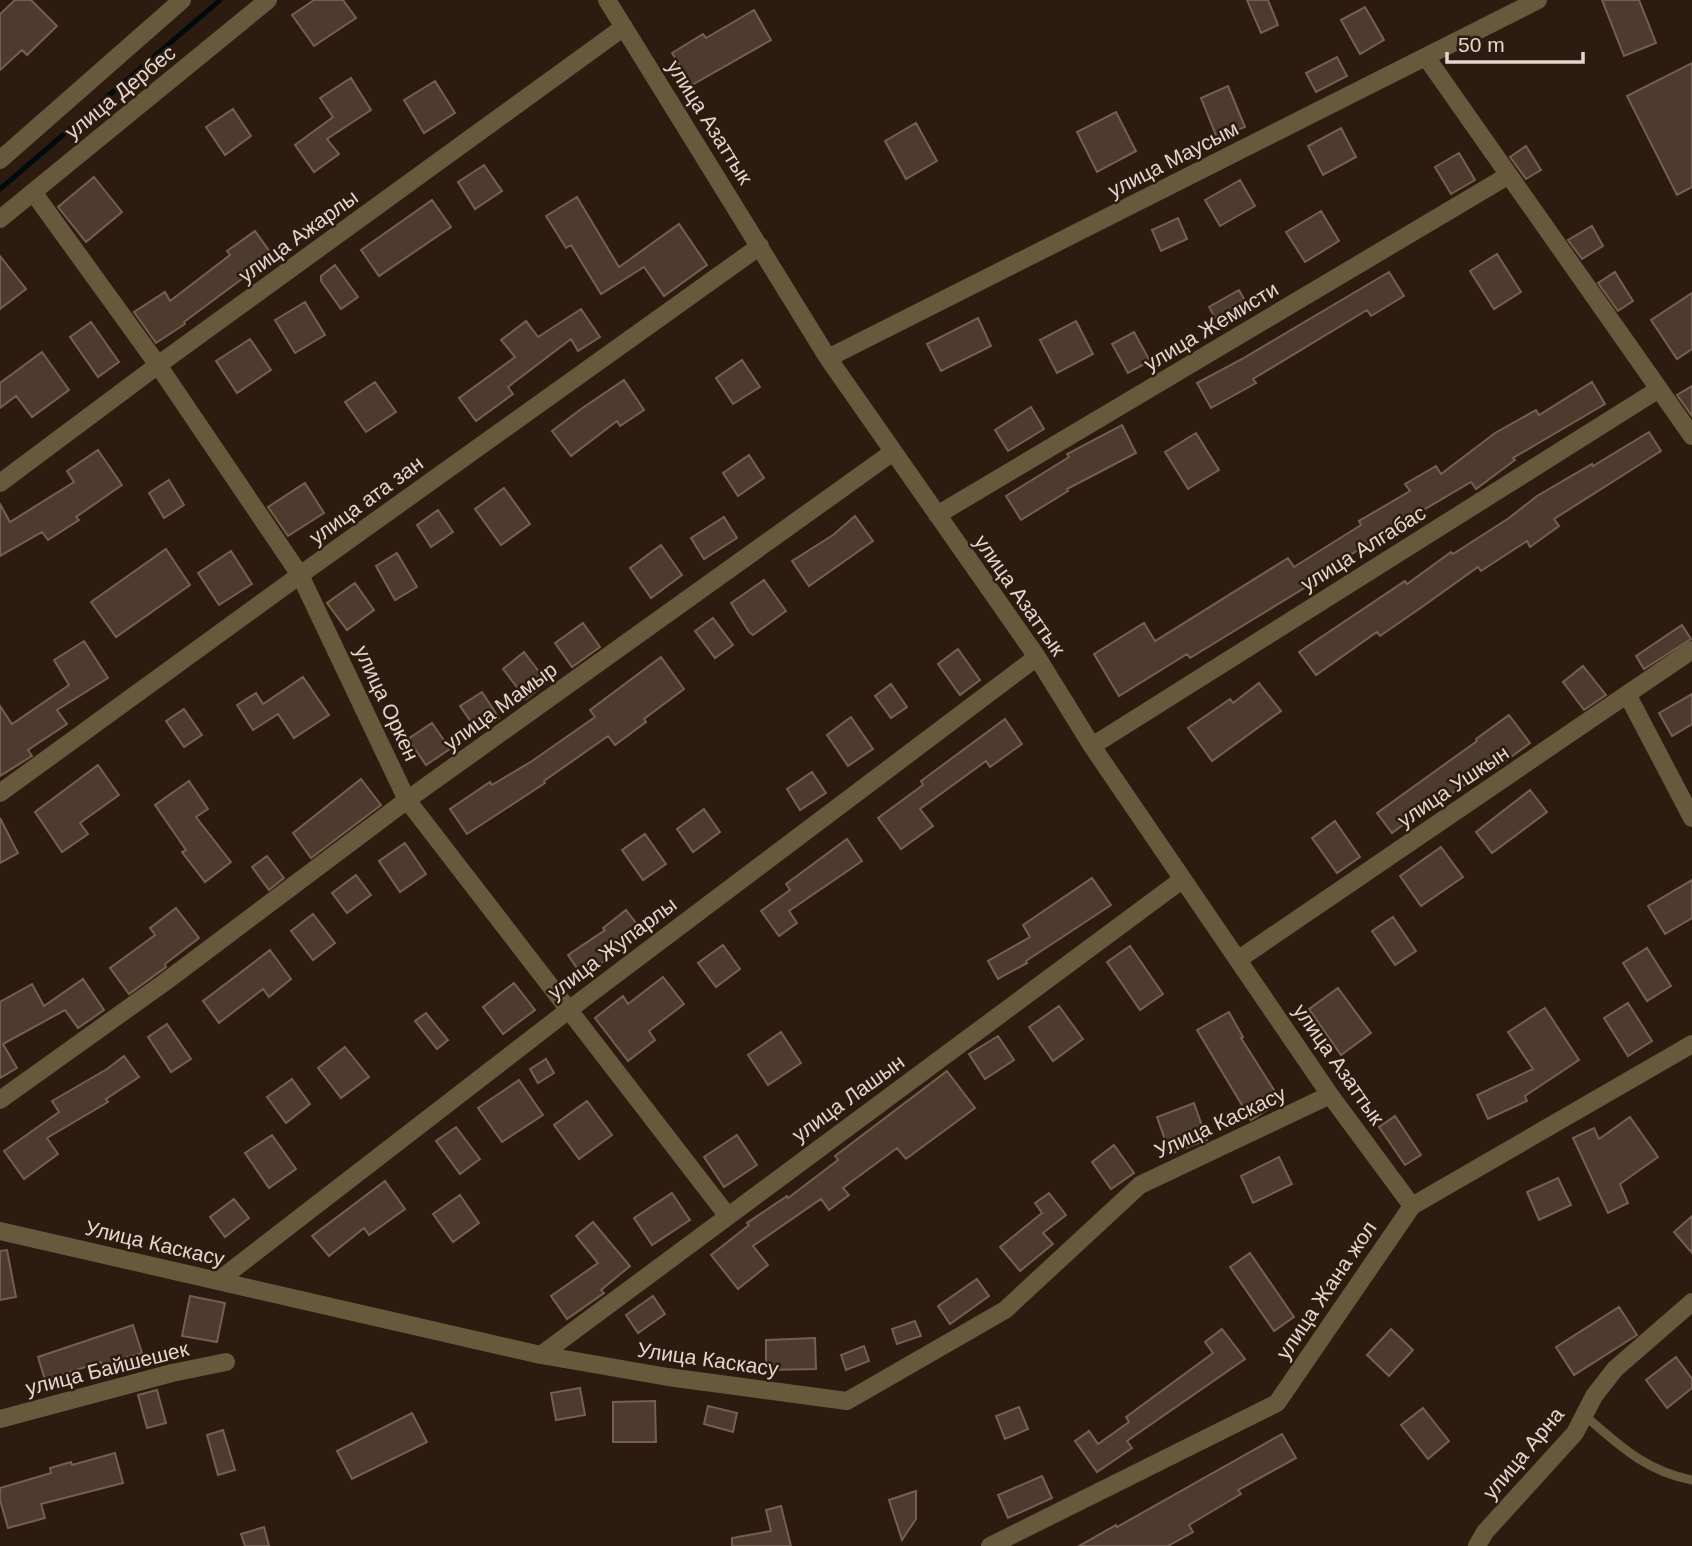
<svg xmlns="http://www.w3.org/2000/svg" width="1692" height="1546" viewBox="0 0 1692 1546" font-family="Helvetica,sans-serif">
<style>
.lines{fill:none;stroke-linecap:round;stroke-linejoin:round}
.stream{stroke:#010a0d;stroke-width:5}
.building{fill:#4f3b2d;stroke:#755f51;stroke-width:2}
.service{stroke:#68593d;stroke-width:9}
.minor{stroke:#68593d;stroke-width:18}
.labels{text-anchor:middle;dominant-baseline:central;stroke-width:5;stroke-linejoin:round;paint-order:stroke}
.street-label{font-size:21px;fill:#e2d6cd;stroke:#2d1b0f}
</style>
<rect width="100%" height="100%" fill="#2d1b0f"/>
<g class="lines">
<path class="stream" d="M0,189l220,-189"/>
</g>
<path class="building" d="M15,0h16l26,26 -30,29 -5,-5 -22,20v-56z
M314,0h29l13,18 -42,28 -22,-31z
M1247,0h21l10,25 -17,8z
M1602,0h37l17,43 -32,13z
M1365,7l19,33 -24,14 -19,-34z
M754,10l17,30 -79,45 -20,-32 31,-19 3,4z
M1337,57l10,19 -31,16 -10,-19z
M1692,63v124l-15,8 -50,-99z
M351,78l20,32 -44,29 12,15 -25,18 -19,-27 38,-28 -13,-19z
M435,81l20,32 -31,20 -20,-33z
M1228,86l17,41 -28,11 -16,-40z
M233,109l18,27 -26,19 -19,-28z
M1116,112l20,39 -39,21 -20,-40z
M916,123l21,38 -31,18 -21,-38z
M1341,128l15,29 -33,18 -15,-29z
M1526,146l15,24 -15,9 -16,-22z
M1459,153l16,27 -24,14 -16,-27z
M484,165l18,26 -27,18 -17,-27z
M94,177l28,35 -36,30 -28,-35z
M1240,180l15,26 -35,20 -15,-26z
M577,197l42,70 60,-43 28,41 -43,31 -20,-29 -43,27 -30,-49 -5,3 -20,-32z
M432,200l19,27 -72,49 -18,-26z
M1321,211l18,30 -34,21 -19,-30z
M1178,218l9,21 -26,12 -9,-21z
M1592,226l11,20 -21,13 -14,-19z
M255,231l18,25 -89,66 1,2 -29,19 -22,-31 31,-20 5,9 60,-46 -3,-4z
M1497,254l24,38 -27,17 -24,-38z
M0,256l26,33 -26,20z
M335,265l23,32 -17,12 -20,-28v-5z
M1389,272l15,24 -33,20 -4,-6 -114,69 3,4 -45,25 -14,-25 45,-24z
M1615,272l18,29 -15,10 -20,-28z
M1239,290l11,20 -30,17 -11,-20z
M1692,293v56l-15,10 -26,-39z
M305,302l20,33 -30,18 -20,-33z
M581,309l19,28 -22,14 -7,-12 -63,48 5,7 -37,27 -17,-23 56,-41 -14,-17 25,-19 12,16z
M978,318l13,28 -50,25 -14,-27z
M1076,321l17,33 -36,19 -17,-33z
M91,322l28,40 -21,15 -28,-40z
M1134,332l16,29 -22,12 -16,-29z
M250,339l21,31 -34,23 -21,-32z
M42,352l27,38 -37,27 -16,-21 -16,12v-25z
M742,360l18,27 -27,17 -17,-26z
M624,380l20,30 -24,16 -3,-5 -46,35 -19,-25 29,-22z
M375,382l21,30 -30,20 -21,-30z
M1592,382l13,22 -92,54 2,2 -39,29 -5,-7 -56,33 2,3 -44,26 -2,-2 -67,42 2,3 -116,71 -3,-4 -68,42 -25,-42 50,-31 11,18 133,-83 6,9 67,-42 -2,-4 51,-30 -5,-7 31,-18 5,8 54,-41 41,-23 3,5z
M1692,386v30l-15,-21z
M1031,407l13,22 -36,22 -13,-21z
M1122,425l14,28 -69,36 1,2 -47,29 -15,-24 63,-39 -2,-3z
M1649,432l12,19 -107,68 5,7 -29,21 -3,-6 -46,30 -3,-4 -56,40 -42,29 -3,-4 -61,43 -17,-23 106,-71 2,3 44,-32 2,2 56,-36 28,-22 55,-32 1,2z
M1196,433l23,37 -31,19 -23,-37z
M98,450l24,35 -46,32 3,3 -31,20 -6,-8 -42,24v-52l10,18 64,-40 -7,-11z
M749,455l15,23 -26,18 -15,-23z
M169,480l15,25 -20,13 -15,-25z
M305,483l19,30 -36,23 -20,-29z
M504,488l26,36 -29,21 -26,-36z
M438,510l15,22 -22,15 -14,-22z
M855,516l18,25 -64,45 -17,-25 41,-26z
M724,517l13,21 -33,21 -13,-21z
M661,545l21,30 -31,23 -21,-30z
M166,549l24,36 -74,52 -25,-35z
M231,551l21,33 -33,21 -21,-32z
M397,553l20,34 -22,13 -19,-34z
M764,580l22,31 -33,24 -4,-3 -18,-29z
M355,583l19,27 -27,20 -20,-27z
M713,618l20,27 -18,13 -20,-27z
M583,623l17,24 -28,20 -17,-24z
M1682,625l9,14 -47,30 -8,-13z
M84,641l24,37 -51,32 10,14 -39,26 4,6 -32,20v-70l12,18 57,-39 -15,-25z
M958,649l22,31 -20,15 -22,-31z
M524,652l23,30 -21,17 -23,-30z
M661,657l23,32 -40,30 2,3 -31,23 -7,-9 -64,45 1,2 -78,51 -17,-25 40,-27 2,3 40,-24 63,-44 -5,-7z
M1583,666l23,29 -22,15 -21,-28z
M303,677l26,38 -35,23 -16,-24 -25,16 -16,-25 19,-12 7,11z
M1259,683l22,28 -69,50 -24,-33 42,-29 3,4z
M891,684l16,23 -16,11 -16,-22z
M482,692l17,26 -21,14 -18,-26z
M1692,694v30l-20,12 -13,-23z
M184,709l18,26 -18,12 -18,-26z
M1509,715l21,28 -34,25 -2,-3 -46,31 -2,-3 -54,40 -15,-20 100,-72 -1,-2z
M851,717l22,32 -25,17 -21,-31z
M1005,719l17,25 -32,23 -4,-6 -66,48 13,17 -32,23 -23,-31 45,-33 -2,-4z
M432,723l18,26 -24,16 -18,-26z
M98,765l21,30 -39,28 8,11 -26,18 -27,-40z
M812,772l14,21 -26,17 -13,-21z
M361,779l20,26 -70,53 -18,-25z
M189,781l19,28 -12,8 35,45 -26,20 -23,-30 4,-2 -31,-45z
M1530,790l17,22 -55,41 -16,-21z
M704,809l16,23 -27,20 -16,-23z
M0,818l18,35 -18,10z
M1335,821l25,36 -23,16 -25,-35z
M645,834l21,30 -23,16 -21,-30z
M847,839l15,22 -73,50 8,12 -18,13 -18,-25 29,-21 -4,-6z
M405,843l21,31 -26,18 -21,-31z
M1441,847l22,30 -42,29 -21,-30z
M267,856l17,22 -15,12 -17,-23z
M356,875l15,20 -24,18 -15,-20z
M1092,878l19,27 -85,56 1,2 -29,16 -10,-18 42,-24 -7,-12z
M1692,880v38l-27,16 -17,-28z
M176,908l23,30 -34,26 1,3 -37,27 -19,-26 45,-33 -5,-7z
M626,910l17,22 -60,45 -15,-22 37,-25 -2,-2z
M313,914l22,29 -22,17 -22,-29z
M1393,917l23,34 -21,14 -23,-34z
M723,945l17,24 -24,18 -18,-24z
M1130,946l33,48 -23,16 -33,-48z
M1647,948l24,38 -24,15 -24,-38z
M270,950l21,29 -22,18 -6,-8 -44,34 -16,-22z
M663,977l21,27 -35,27 6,9 -27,21 -33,-43 28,-22 5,8z
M83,979l21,31 -26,18 -13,-18 -62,34 14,24 -17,10v-76l32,-18 12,22z
M514,983l21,27 -32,24 -20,-27z
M1338,988l33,45 -30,22 -32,-46z
M1628,1003l24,38 -24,15 -24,-38z
M1059,1006l24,33 -30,22 -24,-34z
M1545,1008l34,52 -54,36 2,5 -39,18 -11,-24 56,-26 -25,-37z
M1229,1012l14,25 -2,1 40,63 -30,19 -54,-90z
M426,1013l22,27 -11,9 -22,-28z
M167,1024l24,35 -20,13 -23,-35z
M781,1032l20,31 -33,22 -20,-30z
M998,1036l16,24 -29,19 -16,-25z
M345,1047l24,30 -28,21 -23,-30z
M124,1056l15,21 -33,22 2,3 -61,36 11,16 -34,25 -20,-28 55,-39 -7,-11 55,-32z
M546,1059l8,14 -16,10 -8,-14z
M947,1071l28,37 -69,51 -9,-11 -54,40 6,7 -20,15 -8,-11 -68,47 15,19 -30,24 -27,-34 38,-30 -2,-2 40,-27 1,2 50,-38 -3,-4z
M292,1079l18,25 -24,19 -19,-26z
M519,1080l24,35 -41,27 -24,-34z
M587,1101l25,34 -33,24 -25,-34z
M1194,1103l13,37 -37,14 -13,-37z
M1395,1116l26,39 -16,10 -26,-38z
M1630,1117l28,40 -38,27 8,19 -20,10 -35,-75 21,-10 5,11z
M456,1127l24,32 -20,15 -24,-33z
M272,1135l24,34 -27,19 -24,-35z
M737,1135l20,30 -33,22 -20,-30z
M1114,1145l20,28 -23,16 -19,-27z
M1279,1157l13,27 -39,19 -12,-27z
M1558,1178l13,27 -32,15 -12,-28z
M385,1181l20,28 -36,26 -5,-7 -35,28 -17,-20z
M672,1193l18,27 -38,25 -18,-27z
M1049,1193l17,22 -23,18 10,11 -33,27 -20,-24 42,-34 -7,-10z
M460,1195l19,28 -26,19 -20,-28z
M234,1199l15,19 -24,19 -15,-20z
M1692,1216v37l-18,-21z
M593,1222l37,44 -29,24 3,3 -37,26 -16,-23 47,-33 -22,-27z
M7,1250l9,47 -16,3v-49z
M1250,1253l44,64 -20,14 -44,-64z
M977,1279l12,17 -39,28 -12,-18z
M190,1296l35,7 -8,39 -35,-6z
M653,1296l12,18 -27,19 -12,-18z
M1619,1307l18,28 -63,40 -18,-28z
M915,1321l6,15 -24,8 -5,-15z
M133,1325l9,28 -40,12 -1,-3 -56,18 -7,-23z
M1222,1329l23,30 -118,82 5,7 -35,24 -22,-31 14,-10 9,13 31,-22 -3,-5 87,-64 -8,-11z
M1391,1329l22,21 -24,26 -22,-21z
M815,1338l1,31 -50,1v-30z
M864,1346l5,15 -23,9 -5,-15z
M1676,1357l16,22v9l-25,20 -21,-28z
M580,1388l5,27 -29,5 -5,-27z
M157,1390l9,33 -19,5 -9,-33z
M655,1401l1,41h-43v-40z
M708,1406l29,7 -4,19 -29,-8z
M1019,1407l9,22 -23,10 -9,-23z
M1423,1408l26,33 -21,18 -27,-34z
M412,1413l15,29 -75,37 -15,-28z
M223,1430l12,40 -17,5 -11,-40z
M1282,1434l14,24 -58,32 3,4 -52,31 4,7 -25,14h-89l37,-21 1,2z
M115,1453l8,30 -82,21 4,14 -37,10 -8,-28v-12l51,-15 -1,-5 21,-6 1,3z
M1042,1476l10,22 -44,20 -10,-23z
M916,1491v28l-14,21 -13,-40z
M781,1506l10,40h-59v-8l39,-7 -5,-21z
M264,1527l5,19h-24l-4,-12z"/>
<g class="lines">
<path class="service" d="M1584,1415c35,30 61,56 108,65"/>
<path class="minor" d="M607,0l221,358 209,299 55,89 238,349 82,111
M1426,57l266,379
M0,160l182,-160
M33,192l125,173 142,210 107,225 320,415
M0,219l268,-219
M828,358l710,-358
M0,483l158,-118 466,-338
M937,515l572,-340
M1627,694l65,124
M1092,746l567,-357
M0,793l300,-218 460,-329
M1239,959l453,-309
M0,1100l165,-118 242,-182 486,-348
M0,1231l541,124 127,22 179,24 158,-91 135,-125 190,-90
M218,1281l352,-272 467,-352
M541,1355l642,-476
M0,1419l172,-46 54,-11
M990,1546l287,-143 135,-197 280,-162
M1477,1546l8,-14 90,-99 19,-37 21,-27 77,-67"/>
</g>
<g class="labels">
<g class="street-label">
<text transform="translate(120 92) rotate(-39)">улица Дербес</text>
<text transform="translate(710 122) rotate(58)">улица Азаттык</text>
<text transform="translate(1173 159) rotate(-27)">улица Маусым</text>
<text transform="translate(298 236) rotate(-36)">улица Ажарлы</text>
<text transform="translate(1211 326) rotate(-31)">улица Жемисти</text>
<text transform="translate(366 500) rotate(-36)">улица ата зан</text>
<text transform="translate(1363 548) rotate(-32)">улица Алгабас</text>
<text transform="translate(1020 595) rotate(55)">улица Азаттык</text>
<text transform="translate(387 703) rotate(65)">улица Оркен</text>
<text transform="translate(500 706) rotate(-36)">улица Мамыр</text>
<text transform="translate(1453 786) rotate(-34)">улица Ушкын</text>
<text transform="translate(612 948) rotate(-37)">улица Жупарлы</text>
<text transform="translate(1339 1064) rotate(55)">улица Азаттык</text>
<text transform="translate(848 1098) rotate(-36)">улица Лашын</text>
<text transform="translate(1220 1122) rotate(-25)">Улица Каскасу</text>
<text transform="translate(155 1243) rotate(13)">Улица Каскасу</text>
<text transform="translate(1326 1290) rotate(-56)">улица Жана жол</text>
<text transform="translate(708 1359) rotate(8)">Улица Каскасу</text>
<text transform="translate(107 1368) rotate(-14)">улица Байшешек</text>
<text transform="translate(1523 1453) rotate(-50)">улица Арна</text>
</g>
</g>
<path d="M1447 52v10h136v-10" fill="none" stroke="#e2d6cd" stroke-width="3.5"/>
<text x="1458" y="52" font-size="21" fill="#e2d6cd" stroke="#2d1b0f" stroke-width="5" paint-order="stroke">50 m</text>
</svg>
